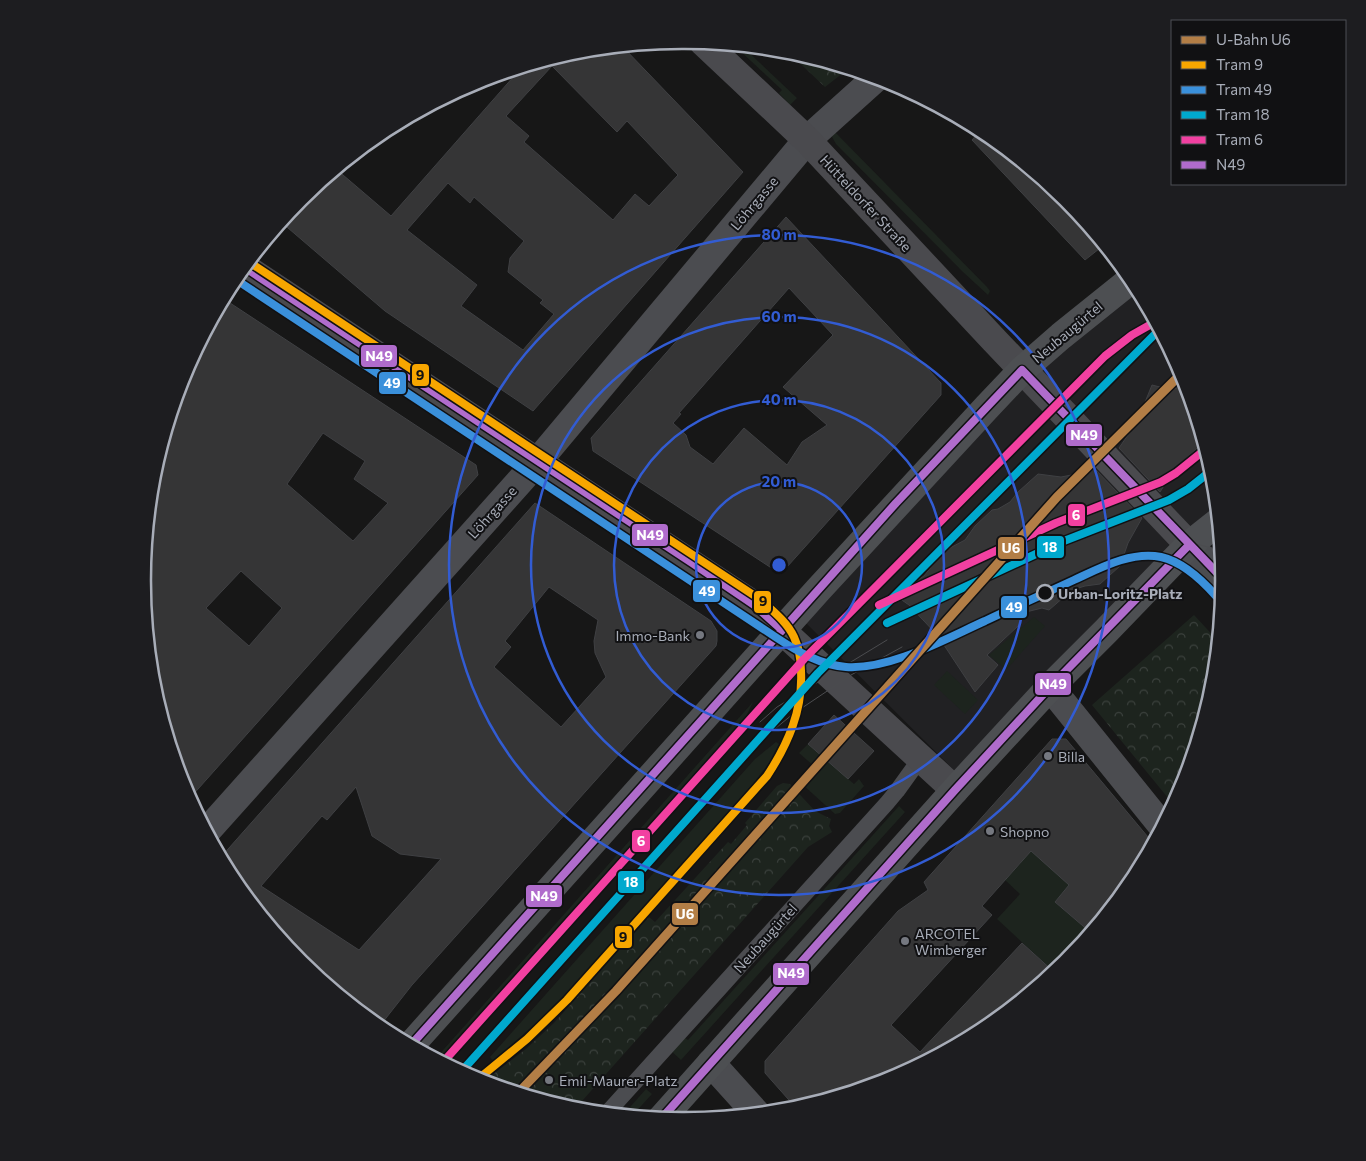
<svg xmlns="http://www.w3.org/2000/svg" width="1366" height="1161" viewBox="0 0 1366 1161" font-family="Commissioner,sans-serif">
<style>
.built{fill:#212123}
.grass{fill:#1d241e}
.park{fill:url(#park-crowns)}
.building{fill:#353536;stroke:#3f4043;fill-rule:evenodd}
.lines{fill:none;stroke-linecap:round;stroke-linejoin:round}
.lane{stroke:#4b4c50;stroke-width:16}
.street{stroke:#4b4c50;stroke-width:28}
.secondary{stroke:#4a4a4e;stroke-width:28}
.primary{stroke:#4d4f52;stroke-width:28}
.tram{stroke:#4b4c4f;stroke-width:1}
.bus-1-casing{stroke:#111113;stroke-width:11}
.bus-1{stroke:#b06ccc;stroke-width:8}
.tram-1-casing{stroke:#111113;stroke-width:11}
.tram-2-casing{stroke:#111113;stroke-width:11}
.tram-3-casing{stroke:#111113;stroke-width:11}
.tram-4-casing{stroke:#111113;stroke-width:11}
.tram-1{stroke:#f7a600;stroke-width:8}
.tram-2{stroke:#3a90db;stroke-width:8}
.tram-3{stroke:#00a9ce;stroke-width:8}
.tram-4{stroke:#f240a1;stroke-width:8}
.metro-1-casing{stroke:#111113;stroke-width:12}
.metro-1{stroke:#b37e46;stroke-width:9}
.ring{fill:none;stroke:#325cd3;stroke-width:2.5}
.stop-dot{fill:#111113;stroke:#a8adb8;stroke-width:2.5}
.poi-dot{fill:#757880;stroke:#111113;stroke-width:2}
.labels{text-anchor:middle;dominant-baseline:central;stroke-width:4;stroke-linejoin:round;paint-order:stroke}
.street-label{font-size:14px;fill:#a8adb8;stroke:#111113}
.stop-label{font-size:14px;font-weight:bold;fill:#a8adb8;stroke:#111113;text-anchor:start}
.poi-label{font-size:14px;fill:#a8adb8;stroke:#111113;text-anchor:start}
.rim{fill:none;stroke:#a8adb8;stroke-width:2.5}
.centre{fill:#325cd3;stroke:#111113;stroke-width:2.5}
.ring-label{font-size:15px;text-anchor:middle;font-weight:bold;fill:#325cd3;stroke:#111113;stroke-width:4;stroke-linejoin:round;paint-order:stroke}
.line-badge{stroke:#111113;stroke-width:2}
.badge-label{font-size:14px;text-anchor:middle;font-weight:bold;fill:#fff}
.pale-badge-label{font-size:14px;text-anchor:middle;font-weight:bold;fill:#111}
</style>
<defs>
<pattern id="park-crowns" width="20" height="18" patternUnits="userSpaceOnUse" patternTransform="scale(1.25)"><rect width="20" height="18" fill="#1d241e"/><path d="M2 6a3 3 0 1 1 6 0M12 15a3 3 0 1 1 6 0" fill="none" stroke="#3b413d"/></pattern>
</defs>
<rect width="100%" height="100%" fill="#171717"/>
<path class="built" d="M1138,291l44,83 31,101 4,37 -261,260 -151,-150 206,-230z"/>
<path class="grass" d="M722,44l20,2 55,52 -7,7 -11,-12 3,-3 -47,-44 -8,3z
M834,131l153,156 3,4 -2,4 -25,-23 -127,-128 -4,-7z
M1034,617l11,9 -39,44 -17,-15z
M947,671l31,29 -13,14 -31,-29z
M753,702l-12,25 -298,335 -7,-4z
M776,742l3,2 -10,19 -16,21 -203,227 -57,50 -3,-4 265,-298z
M808,744l46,40 5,-5 5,7 -24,27 -5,1 -33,-30 5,-8 8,-9 -16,-14z
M899,806l6,6 -224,248 -11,-10 12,-14 6,4z
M1029,849l63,9 -37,44 33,28 -19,21 1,5 -16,16 -57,-53 23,-25 -15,-14 16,-17 -2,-2z
M646,1089l6,5 -20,22 -9,-1z"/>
<path class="park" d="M786,50h3l59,19 -23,18z
M1194,615l24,26 -5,45 -31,102 -9,16 -81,-99z
M783,783l7,1 25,27 16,8 -2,7 3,6 -24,15 -234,263 -91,-28 43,-33 28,-26 95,-106 6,5 73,-80 3,2 16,-19 -2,-2 32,-37z"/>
<path class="building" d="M622,46l121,126 -210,239 -148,-100 -104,-89 20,-24 35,-29 55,47 131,-149 56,-17zM552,66l65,66 10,-11 51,54 -29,31 -14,-12 -22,26 -89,-78 5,-6 -23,-20zM448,183l22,20 4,-6 50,44 -14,17 -2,14 35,28 -3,3 14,11 -31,36 -62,-44 16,-21 -70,-55z
M981,130l84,69 39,46 -19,15 -113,-120z
M786,217l155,166v12l-154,172 -11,4 -183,-120 -2,-13zM789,288l44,47 -50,52 44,38 -25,17 -15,23 -43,-37 -31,36 -23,-17 -4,-12 -13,-12 8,-9 -2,-1z
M224,299l252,166 2,10 -288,323 -6,-11 -31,-101 -11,-106 11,-105 31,-102zM323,433l42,28 -11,18 34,24 -35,38 -66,-57zM241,571l41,37 -33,38 -43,-38z
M1152,385l16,4 18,-2 17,56 -28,25 -15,24 -41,-44 18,-26z
M1094,468l48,50 -14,25 -8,23 -20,18 -15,2 -13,4 -23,20 -7,-2 -16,4 -8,14 -31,29 11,10 -23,27 -37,-56 -29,-31 -13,-9 12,-10 16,-10 12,-15 14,-13 15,-8 10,-14 17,-16 6,-1 12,-7 8,-10 20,-18 23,3 21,-4z
M535,503l176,118 6,10v10l-1,5 -304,339 -33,42 -78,-65 -68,-81 -12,-24zM549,587l49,33 -4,21 1,12 11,24 -45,50 -67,-60 17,-20 -6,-6zM356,787l16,49 28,18 41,5 -82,91 -98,-64 61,-70 5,4z
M834,715l40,36 -26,28 -40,-35z
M1052,739h14l87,104 -21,38 -42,51 -35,-30 14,-17 -38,-34 -49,55 10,9 -101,110 29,27 102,-109 32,29 -71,58 -93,50 -94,28 -31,-35v-12l133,-150 30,-21 -4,-8z"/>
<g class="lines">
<path class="lane" d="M607,1113l280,-310 10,-12 23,-32"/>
<path class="street" d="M1189,545l34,34
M1050,687l112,139
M207,831l331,-370 269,-321 70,-63
M711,1063l46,51"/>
<path class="secondary" d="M703,42l104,98 187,200 195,205
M244,267l510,338 201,185"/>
<path class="primary" d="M411,1045l407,-455 169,-183 35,-37 39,-34 71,-57
M661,1119l294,-329 95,-103 56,-56 83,-86 29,-23"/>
<path class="tram" d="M1206,461l2,-2
M1176,539l44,11
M760,722l17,-15 110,-67
M760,741l33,-27 58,-39 51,-28"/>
<defs>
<path id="bus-1" d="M244,267l448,296 62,42 28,25
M411,1045l485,-542 126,-133 201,209
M661,1119l294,-329 95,-103 139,-142"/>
</defs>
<use href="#bus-1" class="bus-1-casing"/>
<use href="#bus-1" class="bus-1"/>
<defs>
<path id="tram-1" d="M249,262l512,338c12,11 26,22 33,37 5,11 7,23 7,34 2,39 -13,73 -34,105l-200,224 -40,39 -50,41"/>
<path id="tram-2" d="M235,279l542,359c21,14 44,27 69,29 44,3 99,-28 139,-46 29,-14 59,-27 89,-41 26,-12 57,-29 87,-23 22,5 40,22 55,39"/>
<path id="tram-3" d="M887,623l177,-82 105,-41 19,-11 24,-19
M461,1072l357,-399 341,-343"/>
<path id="tram-4" d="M879,605l177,-82 105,-41 15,-9 26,-21
M445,1060l359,-401 301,-303 27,-21 23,-13"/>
</defs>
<use href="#tram-1" class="tram-1-casing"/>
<use href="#tram-2" class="tram-2-casing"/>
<use href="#tram-3" class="tram-3-casing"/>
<use href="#tram-4" class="tram-4-casing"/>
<use href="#tram-1" class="tram-1"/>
<use href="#tram-2" class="tram-2"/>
<use href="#tram-3" class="tram-3"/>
<use href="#tram-4" class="tram-4"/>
<defs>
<path id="metro-1" d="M518,1093l98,-102 441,-494 125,-124"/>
</defs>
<use href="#metro-1" class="metro-1-casing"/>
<use href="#metro-1" class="metro-1"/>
</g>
<g class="ring">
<circle cx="779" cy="565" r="83"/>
<circle cx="779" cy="565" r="165"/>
<circle cx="779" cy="565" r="248"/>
<circle cx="779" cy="565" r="330"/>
</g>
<circle class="stop-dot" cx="1045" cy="593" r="8"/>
<g class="poi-dot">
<circle cx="700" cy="635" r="5"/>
<circle cx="1048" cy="756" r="5"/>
<circle cx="990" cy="831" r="5"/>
<circle cx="905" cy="941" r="5"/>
<circle cx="549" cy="1080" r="5"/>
</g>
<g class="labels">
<g class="street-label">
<text transform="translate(754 203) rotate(-50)">Löhrgasse</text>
<text transform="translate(866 203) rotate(47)">Hütteldorfer Straße</text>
<text transform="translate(1067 332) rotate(-40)">Neubaugürtel</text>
<text transform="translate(492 512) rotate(-48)">Löhrgasse</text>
<text transform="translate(765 938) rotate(-48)">Neubaugürtel</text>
</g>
<g class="stop-label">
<text x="1058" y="593">Urban-Loritz-Platz</text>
</g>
<g class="poi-label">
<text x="690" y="635" text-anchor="end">Immo-Bank</text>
<text x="1058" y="756">Billa</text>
<text x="1000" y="831">Shopno</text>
<text x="915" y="933">ARCOTEL<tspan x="915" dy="16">Wimberger</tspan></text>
<text x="559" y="1080">Emil-Maurer-Platz</text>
</g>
</g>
<path d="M0 0H1366V1161H0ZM682 49H684A531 531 0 0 1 1215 580V581A531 531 0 0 1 684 1112H682A531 531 0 0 1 151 581V580A531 531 0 0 1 682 49Z" fill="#1d1d20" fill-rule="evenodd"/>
<path class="rim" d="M682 49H684A531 531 0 0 1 1215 580V581A531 531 0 0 1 684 1112H682A531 531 0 0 1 151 581V580A531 531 0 0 1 682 49Z"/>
<circle cx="779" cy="565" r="8" class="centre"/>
<g class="ring-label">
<text x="779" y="240">80 m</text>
<text x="779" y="322">60 m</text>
<text x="779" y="405">40 m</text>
<text x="779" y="487">20 m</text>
</g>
<g class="line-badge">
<rect x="360" y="344" width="38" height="24" rx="5" fill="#b06ccc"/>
<rect x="411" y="363" width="19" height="24" rx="5" fill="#f7a600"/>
<rect x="378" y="371" width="29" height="24" rx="5" fill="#3a90db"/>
<rect x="1065" y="423" width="38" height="24" rx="5" fill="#b06ccc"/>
<rect x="1067" y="503" width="19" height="24" rx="5" fill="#f240a1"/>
<rect x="631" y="523" width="38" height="24" rx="5" fill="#b06ccc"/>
<rect x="1036" y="535" width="29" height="24" rx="5" fill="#00a9ce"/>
<rect x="997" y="536" width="28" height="24" rx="5" fill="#b37e46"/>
<rect x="692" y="579" width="29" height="24" rx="5" fill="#3a90db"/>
<rect x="753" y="590" width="19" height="24" rx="5" fill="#f7a600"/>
<rect x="1000" y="595" width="28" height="24" rx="5" fill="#3a90db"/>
<rect x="1034" y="672" width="38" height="24" rx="5" fill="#b06ccc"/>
<rect x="631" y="829" width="20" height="24" rx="5" fill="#f240a1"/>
<rect x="617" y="870" width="28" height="24" rx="5" fill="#00a9ce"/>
<rect x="525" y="884" width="38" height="24" rx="5" fill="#b06ccc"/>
<rect x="671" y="902" width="28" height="24" rx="5" fill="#b37e46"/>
<rect x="614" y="925" width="19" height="24" rx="5" fill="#f7a600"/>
<rect x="772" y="962" width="38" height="24" rx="5" fill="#b06ccc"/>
</g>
<g class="badge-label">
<text x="379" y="361">N49</text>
<text x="392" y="388">49</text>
<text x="1084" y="440">N49</text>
<text x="1076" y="520">6</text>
<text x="650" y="540">N49</text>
<text x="1050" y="552">18</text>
<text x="1011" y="553">U6</text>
<text x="707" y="596">49</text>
<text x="1014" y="612">49</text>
<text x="1053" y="689">N49</text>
<text x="641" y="846">6</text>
<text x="631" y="887">18</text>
<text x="544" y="901">N49</text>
<text x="685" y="919">U6</text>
<text x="791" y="978">N49</text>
</g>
<g class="pale-badge-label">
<text x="420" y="380">9</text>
<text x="763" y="606">9</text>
<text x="623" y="942">9</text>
</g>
<rect x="1171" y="20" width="175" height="165" fill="#111113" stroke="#4d4f55"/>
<rect x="1181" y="36" width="25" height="8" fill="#b37e46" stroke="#4d4f55"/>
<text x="1216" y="45" font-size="15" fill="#a8adb8">U-Bahn U6</text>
<rect x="1181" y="61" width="25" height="8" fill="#f7a600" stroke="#4d4f55"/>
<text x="1216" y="70" font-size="15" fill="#a8adb8">Tram 9</text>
<rect x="1181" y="86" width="25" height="8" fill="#3a90db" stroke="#4d4f55"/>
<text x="1216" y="95" font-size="15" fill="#a8adb8">Tram 49</text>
<rect x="1181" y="111" width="25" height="8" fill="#00a9ce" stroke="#4d4f55"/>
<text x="1216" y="120" font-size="15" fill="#a8adb8">Tram 18</text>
<rect x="1181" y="136" width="25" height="8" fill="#f240a1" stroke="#4d4f55"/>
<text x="1216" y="145" font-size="15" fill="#a8adb8">Tram 6</text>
<rect x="1181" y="161" width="25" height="8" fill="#b06ccc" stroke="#4d4f55"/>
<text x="1216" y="170" font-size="15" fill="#a8adb8">N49</text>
</svg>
